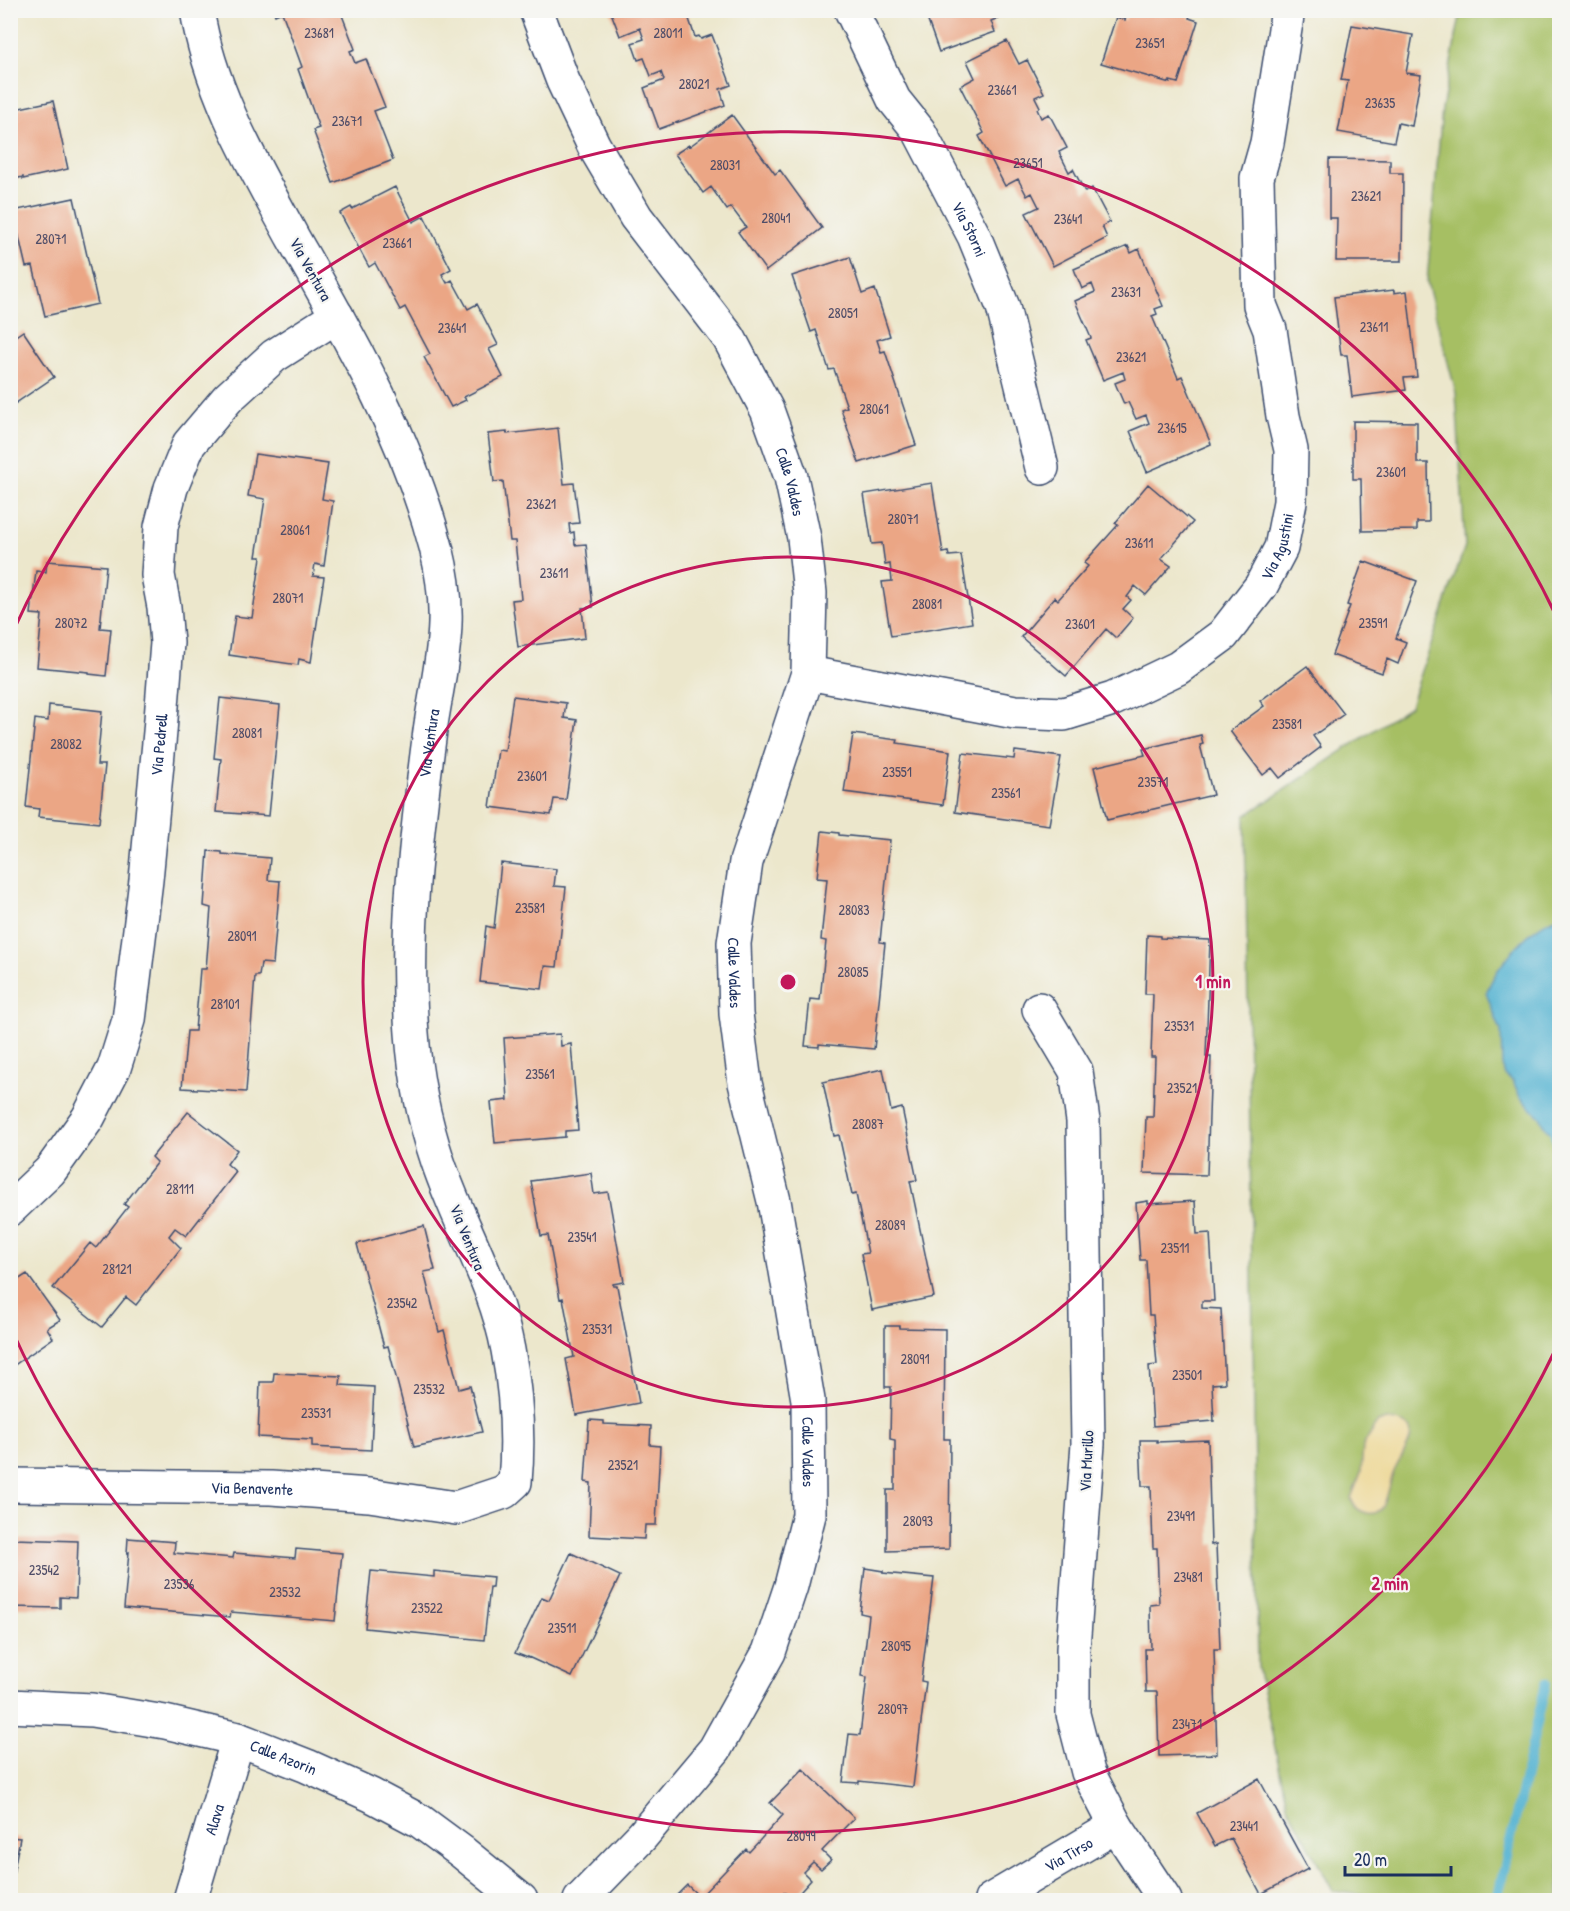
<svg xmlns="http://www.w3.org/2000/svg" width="1570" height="1911" viewBox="0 0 1570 1911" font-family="'Patrick Hand',sans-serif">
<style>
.green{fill:#a6bf64;stroke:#607761;stroke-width:1.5}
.sand{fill:#eeda9e;stroke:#84847e;stroke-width:1.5}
.water{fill:#52b2d1;stroke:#367098;stroke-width:1.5}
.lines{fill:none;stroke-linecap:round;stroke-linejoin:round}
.stream{stroke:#52b2d1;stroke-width:10}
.building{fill:#eba685}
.minor-casing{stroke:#3a4b6e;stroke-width:36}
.minor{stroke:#fff;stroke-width:33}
.ring{fill:none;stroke:#c2185b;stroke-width:3}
.labels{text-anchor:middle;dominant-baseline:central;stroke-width:4.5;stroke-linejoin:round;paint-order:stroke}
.number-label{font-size:14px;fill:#4f4d68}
.street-label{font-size:16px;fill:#1b2f5e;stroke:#f6f6f2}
.centre{fill:#c2185b;stroke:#f6f6f2;stroke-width:3}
.ring-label{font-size:18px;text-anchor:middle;font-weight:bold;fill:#c2185b;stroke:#f6f6f2;stroke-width:4.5;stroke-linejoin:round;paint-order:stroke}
</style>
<rect width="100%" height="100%" fill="#f6f6f2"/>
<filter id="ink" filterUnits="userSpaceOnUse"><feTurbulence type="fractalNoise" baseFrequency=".0167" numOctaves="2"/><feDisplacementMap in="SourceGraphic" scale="12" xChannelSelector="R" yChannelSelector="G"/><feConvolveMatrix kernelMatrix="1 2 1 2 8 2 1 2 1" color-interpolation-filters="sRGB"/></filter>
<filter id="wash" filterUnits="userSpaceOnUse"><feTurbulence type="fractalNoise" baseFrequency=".008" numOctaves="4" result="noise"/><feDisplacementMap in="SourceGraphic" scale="24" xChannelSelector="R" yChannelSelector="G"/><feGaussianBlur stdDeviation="1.35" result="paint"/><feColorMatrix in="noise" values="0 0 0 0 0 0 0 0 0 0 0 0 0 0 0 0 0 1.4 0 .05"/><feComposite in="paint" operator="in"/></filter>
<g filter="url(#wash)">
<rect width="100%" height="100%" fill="#ece7cc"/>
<path class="green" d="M1461,11h98v1889h-163l-63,-9 -46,-86 -29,-138 -13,-851 165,-110 55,-160 -9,-153 -29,-111 15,-173z"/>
<path class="sand" d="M1386,1420c46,2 15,33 7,54 -3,8 -7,31 -12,36 -11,8 -27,1 -30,-12l10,-26 2,-26 11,-19 4,-4z"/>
<path class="water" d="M1559,917l1,217 -5,1 -8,-5 -7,-13 -20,-20 -7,-16 -8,-6 -3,-10 -1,-34 -15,-38c11,-28 44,-68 73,-76z"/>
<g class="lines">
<path class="stream" d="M1556,1122l-1,13 5,13
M1497,1900l49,-217"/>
</g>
<g id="blocks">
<path class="building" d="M273,10h67l15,39 -5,2 5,12 11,-4 19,48 -11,4 19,49 -60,23 -20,-53 6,-2 -21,-59 4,-2 -20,-55 -7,3z
M610,10h76l9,27 4,-1 2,3 11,-4 19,50 -11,4 5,16 -66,24 -15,-41 20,-8 -3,-8 -10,4 -7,-18 -6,2 -6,-17 12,-4 -4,-11 -20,8z
M924,10h77l2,6 -12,5 4,11 -56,20z
M1128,10h59l4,2 -2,6 9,3 -20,62 -8,-2v2l-69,-20 15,-46 9,3z
M1352,25l61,10 -7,38 15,2 -9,51 -14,-3 -4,19 -56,-10 10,-51 -7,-1z
M1007,41l12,23 8,-4 17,33 -9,4 5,10 -3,2 4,9 8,-4 18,34 -8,4 10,20 4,-3 12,23 7,-4 18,34 -8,4 5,12 -54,28 -27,-53 13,-6 -7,-14 -5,3 -9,-17 -13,7 -26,-50 5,-3 -24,-47 15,-8 -8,-17z
M53,101l15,68 -45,10v-2l-13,3v-70z
M732,115l43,59 5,-4 42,58 -56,43 -28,-39 8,-5 -15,-20 -4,3 -16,-23 -8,6 -28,-39 14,-9 1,1z
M1329,159l61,1v13h13l-1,88h-66l1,-43h-8z
M395,187l18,35 11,-6 27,53 -9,5 5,9 5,-3 16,29 9,-5 21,41 -9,4 14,28 -39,20 2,3 -15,7 -27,-50 6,-3 -25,-47 -5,3 -25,-47 -6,4 -29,-54 11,-6 1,2z
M74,198l24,106 -53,12 -12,-50 -7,1 -13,-56z
M1128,246l3,7 8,-4 24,57 -8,3 2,5 -5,2 26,62 4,-2 29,68 -64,28 -17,-41 19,-8 -3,-8 -10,4 -8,-17 -4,2 -9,-21 10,-4 -2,-7 -20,8 -17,-40 5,-2 -16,-37 20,-9 -3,-8 -10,5 -8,-20z
M850,257l12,37 13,-5 15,47 -13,4 4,12 4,-1 31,94 -57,18 -18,-54 6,-2 -13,-38 -5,1 -13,-40 -5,2 -19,-56z
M1394,290v3l13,-2 10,86 -13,1 2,12 -54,7 -5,-42h-6l-7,-58z
M23,331l31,46 -44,30v-67z
M1353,421l64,1v41h11l1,59h-12v8l-55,1 -1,-52h-8z
M558,428l6,56 10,-1 5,40 -10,1 1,9 4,-1 1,13 11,-1 7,63 -11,1 3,30 -67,9 -6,-47 9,-1 -6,-58h-5l-7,-60 -9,1 -6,-48 19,-2v2z
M255,454l73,10 -6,35 11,2 -9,65 -9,-2 -2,12 11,1 -13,85 -12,-3 -1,6 -69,-10 6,-39 17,2 9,-61h-5l9,-58 -17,-3z
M932,483l11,70 5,-1 1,4 12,-1 11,68 -81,13 -9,-54 10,-1 -2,-17 -5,1 -3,-22 -10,1 -8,-50z
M1148,484l45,38 -32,37 10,7 -25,29 -11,-9 -8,11 4,3 -8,9 10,9 -17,20 -10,-9 -40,47 -45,-39 34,-40 3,3 30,-34 -4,-3 34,-38 -3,-2z
M47,561l59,5 -6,62 11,1 -5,47 -17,-2v-2l-52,-5 5,-52 -11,-1 5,-43 10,1z
M1363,561l54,20 -21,57 10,4 -8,22 -11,-5 -5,14 -50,-18 18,-49 -3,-1z
M1307,666l37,48 -31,22 8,11 -41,31 -8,-10 -9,7 -33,-44 34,-25 -4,-5z
M513,696l53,7 -2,15 13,2 -11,80 -12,-1 -3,16 -61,-8 8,-57 7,1z
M220,698l60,7 -11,111 -53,-4 5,-53 -7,-1z
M49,705l53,6 -5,54h8l-6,58 -61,-6 1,-8 -13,-2 9,-88 13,2z
M853,734l45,6 -1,3 53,8 -7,54 -99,-13z
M1201,735l2,9 -3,1 13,50 -106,25 -13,-53 51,-12 -2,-6z
M1015,751l46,6 -12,68 -94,-13 8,-59 51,6z
M822,831l17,2v2l51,5 -10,102 5,1 -11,106 -55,-5v3l-14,-1 5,-47 10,1 6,-59 -5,-1 6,-61 -10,-1z
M208,851l14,1v2l48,4 -2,22 12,1 -7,83 -12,-1 -2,13h-4l-9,116 -64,-4 5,-57h8l5,-62h6l5,-61 -7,-2z
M501,863l55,6 -2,17 12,1 -9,80 -12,-1 -3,23 -62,-7 6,-56 8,2z
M1147,935l13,1v2l50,2 -4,117h5l-4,118 -63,-2 2,-56h7l2,-60h-4l2,-63h-8z
M560,1034l1,12 10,-2 7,86 -13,1v6l-70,6 -4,-41 17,-2 -4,-62z
M883,1069l8,42 11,-3 15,72 -7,1 24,116 -62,13 -11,-56 7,-1 -12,-59 -4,1 -13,-60 -5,1 -11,-54z
M188,1112l49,38 -10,14 9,8 -50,64 -11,-8 -6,8 12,12 -45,57 -10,-8 -24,30 -49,-39 37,-45 6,5 32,-41 -4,-3 33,-42 -5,-5z
M591,1173l3,21 14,-2 16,90 -11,2v2h4l22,117 -63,12 -10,-56 8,-2 -11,-59 -3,1 -12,-64 -7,1 -10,-55z
M1148,1201v3l47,-3 2,33 13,-1 4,68h-12v7l19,1 4,74 -13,1 2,37 -61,5 -4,-60 8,-1 -4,-50h-4l-3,-55h-6l-4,-57z
M424,1226l11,44 -11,2 15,60 5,-2 15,59 11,-3 12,46 -68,15 -26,-101 -4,1 -27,-103z
M27,1274l33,46 -13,8 6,10 -43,30v-83z
M885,1326h14v2l46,1 -1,110h6l-1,110 -62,2v-61h8v-50l-5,-1 1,-52h-6z
M274,1373l67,3 -1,9 34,2 -3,63 -59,-3v-7l-54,-3 2,-55h13z
M589,1420l15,1v3l47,2 -1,19 10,1 -4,79h-11l-1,14 -55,-3 2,-53 -6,-1z
M1140,1440h17v2l51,-2 3,105 5,-1 4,105h-6l3,105 -58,2 -2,-64h-11l-1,-43h6l-1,-44 9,-1 -2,-56h-4l-2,-62h-9z
M10,1533h5l-1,6 64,2 -2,57 -16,-1v11l-50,-1z
M128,1538l47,4 -1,11 59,5 1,-5 61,5 1,-9 46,4 -7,68 -104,-9 -1,5 -106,-9 5,-56 -2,1z
M571,1553l49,23 -48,101 -44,-20v1l-13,-5 27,-56 7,3z
M865,1568l18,3v2l51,5 -13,103 5,1 -13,105 -54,-6v2l-16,-1 6,-48 11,1 7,-58 -5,-1 7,-61 -9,-2z
M371,1571l63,6v-6l59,6 -1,10h-2l-6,53 -119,-12z
M803,1769l51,49 -32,33 9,9 -10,9 -8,-7 -10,10 8,8 -18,20 -9,-8 -1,2 4,4 -2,2h-113l15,-15 13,12 46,-48 3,3 34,-37 -13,-12z
M1259,1779l49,90 -47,25 -30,-56 -16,8 -18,-33z
M10,1837l10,1 -8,42h-2z"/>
</g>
</g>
<g filter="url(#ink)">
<use href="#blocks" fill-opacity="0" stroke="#3a4b6e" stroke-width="1.5"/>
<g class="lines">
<defs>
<g id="minor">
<path id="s1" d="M536,10l27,71 31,65 42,71 93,121 38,72 24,67 13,61 6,55 -2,80 -62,189 -12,81 2,71 9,69 29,118 34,199 1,115 -18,71 -22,66 -54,97 -73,87 -62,64"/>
<path id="s2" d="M851,10l43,90 25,31 55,105 29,71 39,161"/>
<path id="s3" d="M808,673l207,39 49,2 49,-15 65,-31 45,-33 38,-49 20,-38 9,-46 1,-52 -8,-34 -13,-86 -10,-25 -3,-127 10,-35 21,-133"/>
<path d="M1039,1009l37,62 7,50 5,323 -15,205v65l15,58 28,54 49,74"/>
<path id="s4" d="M10,1209l40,-38 38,-53 26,-50 15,-48 17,-140 14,-148 7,-89 -3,-36 -6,-32 3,-48 10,-39 18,-44 39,-46 46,-42 63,-40"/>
<path id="s5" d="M10,1485l261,3 98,7 87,13 48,-16 11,-10c4,-44 1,-89 -7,-132 -12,-66 -49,-125 -70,-188 -14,-42 -23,-86 -26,-129 -8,-100 5,-203 18,-302 5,-35 14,-72 15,-107 1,-25 -3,-53 -9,-77 -29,-111 -87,-210 -143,-309 -39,-72 -83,-146 -96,-228"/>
<path id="s6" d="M10,1706l82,4 73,12 73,17 69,27 64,29 49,26 42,31 59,48"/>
<path id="s7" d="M190,1900l48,-161"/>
<path id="s8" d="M991,1900l125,-74"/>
</g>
</defs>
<use href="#minor" class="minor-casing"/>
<use href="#minor" class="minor"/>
</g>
</g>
<g class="ring">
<circle cx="788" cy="982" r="425"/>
<path d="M1559 1342A851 851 0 0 1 11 1328M11 636A851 851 0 0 1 1559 622"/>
</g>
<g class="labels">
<g class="number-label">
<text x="319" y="32">23681</text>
<text x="668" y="32">28011</text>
<text x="1150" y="42">23651</text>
<text x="694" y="83">28021</text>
<text x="1002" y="89">23661</text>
<text x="1380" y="102">23635</text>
<text x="347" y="120">23671</text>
<text x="1028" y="162">23651</text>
<text x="725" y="164">28031</text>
<text x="1366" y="195">23621</text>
<text x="776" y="217">28041</text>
<text x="1068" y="218">23641</text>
<text x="51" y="238">28071</text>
<text x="397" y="242">23661</text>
<text x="1126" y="291">23631</text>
<text x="843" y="312">28051</text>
<text x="1374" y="326">23611</text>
<text x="452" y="327">23641</text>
<text x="1131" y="356">23621</text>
<text x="874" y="408">28061</text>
<text x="1172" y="427">23615</text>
<text x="1391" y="471">23601</text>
<text x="541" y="503">23621</text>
<text x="903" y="518">28071</text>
<text x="295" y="529">28061</text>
<text x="1139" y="542">23611</text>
<text x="554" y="572">23611</text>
<text x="288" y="597">28071</text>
<text x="927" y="603">28081</text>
<text x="71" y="622">28072</text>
<text x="1373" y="622">23591</text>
<text x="1080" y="623">23601</text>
<text x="1287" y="723">23581</text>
<text x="247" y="732">28081</text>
<text x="66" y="743">28082</text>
<text x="897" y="771">23551</text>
<text x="532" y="775">23601</text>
<text x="1153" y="781">23571</text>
<text x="1006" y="792">23561</text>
<text x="530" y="907">23581</text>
<text x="854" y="909">28083</text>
<text x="242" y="935">28091</text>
<text x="853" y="971">28085</text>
<text x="225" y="1003">28101</text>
<text x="1179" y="1025">23531</text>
<text x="540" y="1073">23561</text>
<text x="1182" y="1087">23521</text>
<text x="868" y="1123">28087</text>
<text x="180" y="1188">28111</text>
<text x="890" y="1224">28089</text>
<text x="582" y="1236">23541</text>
<text x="1175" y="1247">23511</text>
<text x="117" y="1268">28121</text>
<text x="402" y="1302">23542</text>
<text x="597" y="1328">23531</text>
<text x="915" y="1358">28091</text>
<text x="1187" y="1374">23501</text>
<text x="429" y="1388">23532</text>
<text x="316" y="1412">23531</text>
<text x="623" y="1464">23521</text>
<text x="1181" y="1515">23491</text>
<text x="918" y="1520">28093</text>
<text x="44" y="1569">23542</text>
<text x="1188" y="1576">23481</text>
<text x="179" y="1583">23536</text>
<text x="285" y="1591">23532</text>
<text x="427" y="1607">23522</text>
<text x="562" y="1627">23511</text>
<text x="896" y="1645">28095</text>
<text x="893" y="1708">28097</text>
<text x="1187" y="1723">23471</text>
<text x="1244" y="1825">23441</text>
<text x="801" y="1835">28099</text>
</g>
<g class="street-label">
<text stroke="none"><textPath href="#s2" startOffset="250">Via Storni</textPath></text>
<text transform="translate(311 269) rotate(61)">Via Ventura</text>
<text stroke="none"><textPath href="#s1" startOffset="540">Calle Valdes</textPath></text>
<text stroke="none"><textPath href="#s3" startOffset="544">Via Agustini</textPath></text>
<text stroke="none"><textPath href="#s5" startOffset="1269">Via Ventura</textPath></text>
<text stroke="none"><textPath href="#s4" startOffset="504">Via Pedrell</textPath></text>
<text stroke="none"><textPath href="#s1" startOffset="1044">Calle Valdes</textPath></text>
<text transform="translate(468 1237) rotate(68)">Via Ventura</text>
<text stroke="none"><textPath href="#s1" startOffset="1530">Calle Valdes</textPath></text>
<text transform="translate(1086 1461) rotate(-87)">Via Murillo</text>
<text stroke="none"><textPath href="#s5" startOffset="242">Via Benavente</textPath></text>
<text stroke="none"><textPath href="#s6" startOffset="280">Calle Azorin</textPath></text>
<text stroke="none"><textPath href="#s7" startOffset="84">Alava</textPath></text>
<text stroke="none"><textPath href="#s8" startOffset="90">Via Tirso</textPath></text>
</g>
</g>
<circle cx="788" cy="982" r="9" class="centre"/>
<g class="ring-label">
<text x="1213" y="988">1 min</text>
<text x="1390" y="1590">2 min</text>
</g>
<rect width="1570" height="1911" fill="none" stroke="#f6f6f2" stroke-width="36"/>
<path d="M1345 1866v9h106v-9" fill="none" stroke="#1b2f5e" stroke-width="3"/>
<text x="1354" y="1866" font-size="18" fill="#1b2f5e" stroke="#f6f6f2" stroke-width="4.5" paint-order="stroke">20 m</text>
</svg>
